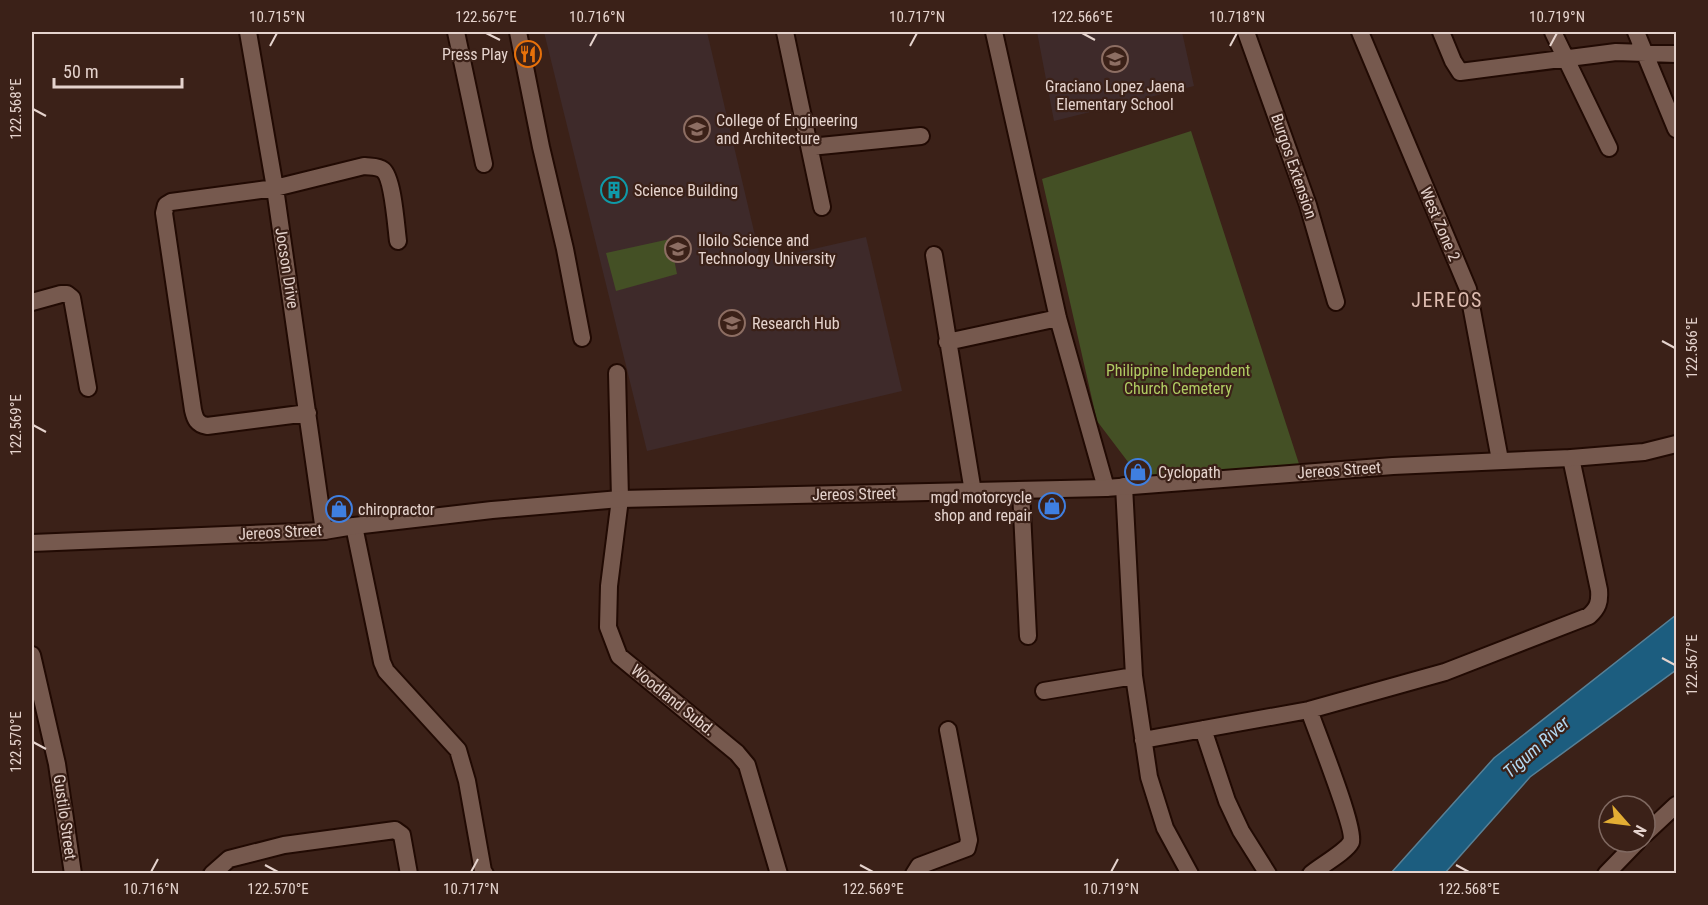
<svg xmlns="http://www.w3.org/2000/svg" width="1708" height="905" viewBox="0 0 1708 905" font-family="'Roboto Condensed',sans-serif">
<style>
.education{fill:#3e2a2a}
.green{fill:#445025}
.water{fill:#1c5d7f;stroke:#588096;stroke-width:1.5}
.lines{fill:none;stroke-linecap:round;stroke-linejoin:round}
.minor-casing{stroke:#210a03;stroke-width:20}
.tertiary-casing{stroke:#210a03;stroke-width:20}
.minor{stroke:#76594e;stroke-width:16}
.tertiary{stroke:#76594e;stroke-width:16}
.ticks{fill:none;stroke:#e5d3cd;stroke-width:2}
.labels{text-anchor:middle;dominant-baseline:central;stroke-width:4.5;stroke-linejoin:round;paint-order:stroke}
.poi-label{font-size:16px;fill:#e5d3cd;stroke:#3b2118;text-anchor:start}
.street-label{font-size:16px;fill:#e5d3cd;stroke:#3b2118}
.park-label{font-size:16px;fill:#b0cc63;stroke:#3b2118}
.water-label{font-size:18px;font-style:italic;fill:#b3daf4;stroke:#3b2118}
.quarter-label{font-size:20px;letter-spacing:1.5px;fill:#dfbdb1;stroke:#3b2118}
.neatline{fill:none;stroke:#e5d3cd;stroke-width:2}
.ticks-label{font-size:15px;text-anchor:middle;fill:#e5d3cd}
</style>
<rect width="100%" height="100%" fill="#3b2118"/>
<path class="education" d="M544,32h163l54,229 105,-24 36,154 -255,60z
M1037,32h145l12,54 -140,35z"/>
<path class="green" d="M1191,131l110,339 -154,17 -50,-66 -55,-242z
M670,239l7,35 -61,17 -10,-38z"/>
<path class="water" d="M1676,615v55l-146,107 -85,96h-54l103,-115z"/>
<g class="lines">
<defs>
<path id="minor" d="M248,32l27,156 -104,14 -5,3 -2,8 29,197c2,9 4,14 14,16l101,-13
M456,32l28,132
M518,32l23,115 24,102 17,89
M785,32l37,175
M994,32l64,286 48,170
M1246,32l62,173 28,97
M1360,32l108,257 32,171
M1441,32l12,29 7,11 156,-20 60,2
M1553,32l56,116
M1636,32l40,97
M810,147l111,-11
M934,255l39,237
M32,302l29,-8h6l5,4 16,90
M947,342l111,-24
M617,373l3,126 -11,87 -1,41 11,29 118,97 10,12 32,109
M1124,486l10,190 15,101 16,51 25,46
M1021,491l7,145
M354,526l28,136 4,9 72,79 9,31 16,90 2,3
M324,531l-49,-343 89,-22c7,1 14,0 19,4 10,8 13,56 15,71
M1044,691l90,-15
M1309,710c7,20 47,120 42,132 -5,10 -31,24 -40,32
M1203,729l24,72 14,30 27,43
M1143,740l166,-30 136,-38 144,-56c9,-8 11,-14 10,-26l-28,-132
M1645,834l31,-29
M212,874l17,-15 55,-14 111,-15 7,5 7,39
M914,874l5,-8 48,-18 2,-8 -21,-110
M1606,874l31,-32"/>
<path id="tertiary" d="M32,543l292,-12 30,-5 138,-16 128,-11 486,-11 287,-22 178,-8 73,-6 32,-8
M32,655l25,109 16,110"/>
</defs>
<use href="#minor" class="minor-casing"/>
<use href="#tertiary" class="tertiary-casing"/>
<use href="#minor" class="minor"/>
<use href="#tertiary" class="tertiary"/>
</g>
<path class="ticks" d="M486,33l14,7M1082,33l13,7M270,46l7,-13M590,46l7,-13M910,46l7,-13M1230,46l7,-13M1550,46l7,-13M33,109l13,7M1662,341l13,7M33,425l13,7M1662,658l13,7M33,742l13,7M265,865l13,7M860,865l13,7M1456,865l13,7M151,872l7,-13M471,872l7,-13M1111,872l7,-13"/>
<defs>
<symbol id="restaurant-ring" viewBox="-11 -11 22 22"><circle r="9.5" fill="#3b2118" stroke="#e8710a" stroke-width="1.5"/><path d="M-5-6h1v4h1v-4h1v4h1v-4h1v5L-1.5 .5V6h-2V.5L-5-1ZM5-6V6H3V1.5H1.5Q1.5-4 5-6Z" fill="#e8710a"/></symbol>
<symbol id="school-ring" viewBox="-11 -11 22 22"><circle r="9.5" fill="#3b2118" stroke="#8d6e63" stroke-width="1.5"/><path d="M0-5L7-2L0 1L-7-2ZM-4 1L0 2.5L4 1V4Q0 6-4 4Z" fill="#8d6e63"/></symbol>
<symbol id="university-ring" viewBox="-11 -11 22 22"><circle r="9.5" fill="#3b2118" stroke="#8d6e63" stroke-width="1.5"/><path d="M0-5L7-2L0 1L-7-2ZM-4 1L0 2.5L4 1V4Q0 6-4 4Z" fill="#8d6e63"/></symbol>
<symbol id="building-ring" viewBox="-11 -11 22 22"><circle r="9.5" fill="#3b2118" stroke="#0f9aa8" stroke-width="1.5"/><path d="M-4-6H4V6H1V3H-1V6H-4ZM-2.5-4.3h1.7v1.8h-1.7ZM.8-4.3h1.7v1.8H.8ZM-2.5-1h1.7V.8h-1.7ZM.8-1h1.7V.8H.8Z" fill="#0f9aa8"/></symbol>
<symbol id="shop-ring" viewBox="-11 -11 22 22"><circle r="9.5" fill="#3b2118" stroke="#3f7fe0" stroke-width="1.5"/><path d="M-5-2.5h2.3a2.7 3.5 0 0 1 5.4 0H5L5.5 6h-11ZM-1.5-2.5h3a1.5 2.3 0 0 0-3 0Z" fill="#3f7fe0"/></symbol>
</defs>
<g fill-rule="evenodd">
<use href="#restaurant-ring" x="513" y="39" width="30" height="30"/>
<use href="#school-ring" x="1100" y="44" width="30" height="30"/>
<use href="#university-ring" x="682" y="114" width="30" height="30"/>
<use href="#building-ring" x="599" y="175" width="30" height="30"/>
<use href="#university-ring" x="663" y="234" width="30" height="30"/>
<use href="#university-ring" x="717" y="308" width="30" height="30"/>
<use href="#shop-ring" x="1123" y="457" width="30" height="30"/>
<use href="#shop-ring" x="1037" y="491" width="30" height="30"/>
<use href="#shop-ring" x="324" y="494" width="30" height="30"/>
</g>
<g class="labels">
<g class="poi-label">
<text x="508" y="54" text-anchor="end">Press Play</text>
<text x="1115" y="86" text-anchor="middle">Graciano Lopez Jaena<tspan x="1115" dy="18">Elementary School</tspan></text>
<text x="716" y="120">College of Engineering<tspan x="716" dy="18">and Architecture</tspan></text>
<text x="634" y="190">Science Building</text>
<text x="698" y="240">Iloilo Science and<tspan x="698" dy="18">Technology University</tspan></text>
<text x="752" y="323">Research Hub</text>
<text x="1158" y="472">Cyclopath</text>
<text x="1032" y="497" text-anchor="end">mgd motorcycle<tspan x="1032" dy="18">shop and repair</tspan></text>
<text x="358" y="509">chiropractor</text>
</g>
<g class="street-label">
<text transform="translate(1294 166) rotate(71)">Burgos Extension</text>
<text transform="translate(1440 224) rotate(67)">West Zone 2</text>
<text transform="translate(287 268) rotate(81)">Jocson Drive</text>
<text transform="translate(1339 470) rotate(-4)">Jereos Street</text>
<text transform="translate(854 494) rotate(-1)">Jereos Street</text>
<text transform="translate(280 532) rotate(-3)">Jereos Street</text>
<text transform="translate(673 700) rotate(39)">Woodland Subd.</text>
<text transform="translate(65 817) rotate(82)">Gustilo Street</text>
</g>
<g class="park-label">
<text x="1178" y="370">Philippine Independent<tspan x="1178" dy="18">Church Cemetery</tspan></text>
</g>
<g class="water-label">
<text transform="translate(1536 747) rotate(-42)">Tigum River</text>
</g>
<g class="quarter-label">
<text x="1447" y="300">JEREOS</text>
</g>
</g>
<rect width="1708" height="905" fill="none" stroke="#3b2118" stroke-width="66"/>
<g transform="translate(1627 824) rotate(118)"><circle r="28" fill="#3b2118" stroke="#7f6860" stroke-width="1.5"/>
<path d="M0-4.5L10 22L0 15L-10 22Z" fill="#e3ae34"/>
<text y="-9" font-size="16" font-weight="bold" text-anchor="middle" fill="#e5d3cd">N</text>
</g>
<path d="M54 78v9h128v-9" fill="none" stroke="#e5d3cd" stroke-width="3"/>
<text x="63" y="78" font-size="18" fill="#e5d3cd" stroke="#3b2118" stroke-width="4.5" paint-order="stroke">50 m</text>
<rect x="33" y="33" width="1642" height="839" class="neatline"/>
<g class="ticks-label">
<text x="277" y="22">10.715°N</text>
<text x="486" y="22">122.567°E</text>
<text x="597" y="22">10.716°N</text>
<text x="917" y="22">10.717°N</text>
<text x="1082" y="22">122.566°E</text>
<text x="1237" y="22">10.718°N</text>
<text x="1557" y="22">10.719°N</text>
<text transform="translate(16 109) rotate(-90)" y="5">122.568°E</text>
<text transform="translate(1692 348) rotate(-90)" y="5">122.566°E</text>
<text transform="translate(16 425) rotate(-90)" y="5">122.569°E</text>
<text transform="translate(1692 665) rotate(-90)" y="5">122.567°E</text>
<text transform="translate(16 742) rotate(-90)" y="5">122.570°E</text>
<text x="151" y="894">10.716°N</text>
<text x="278" y="894">122.570°E</text>
<text x="471" y="894">10.717°N</text>
<text x="873" y="894">122.569°E</text>
<text x="1111" y="894">10.719°N</text>
<text x="1469" y="894">122.568°E</text>
</g>
</svg>
